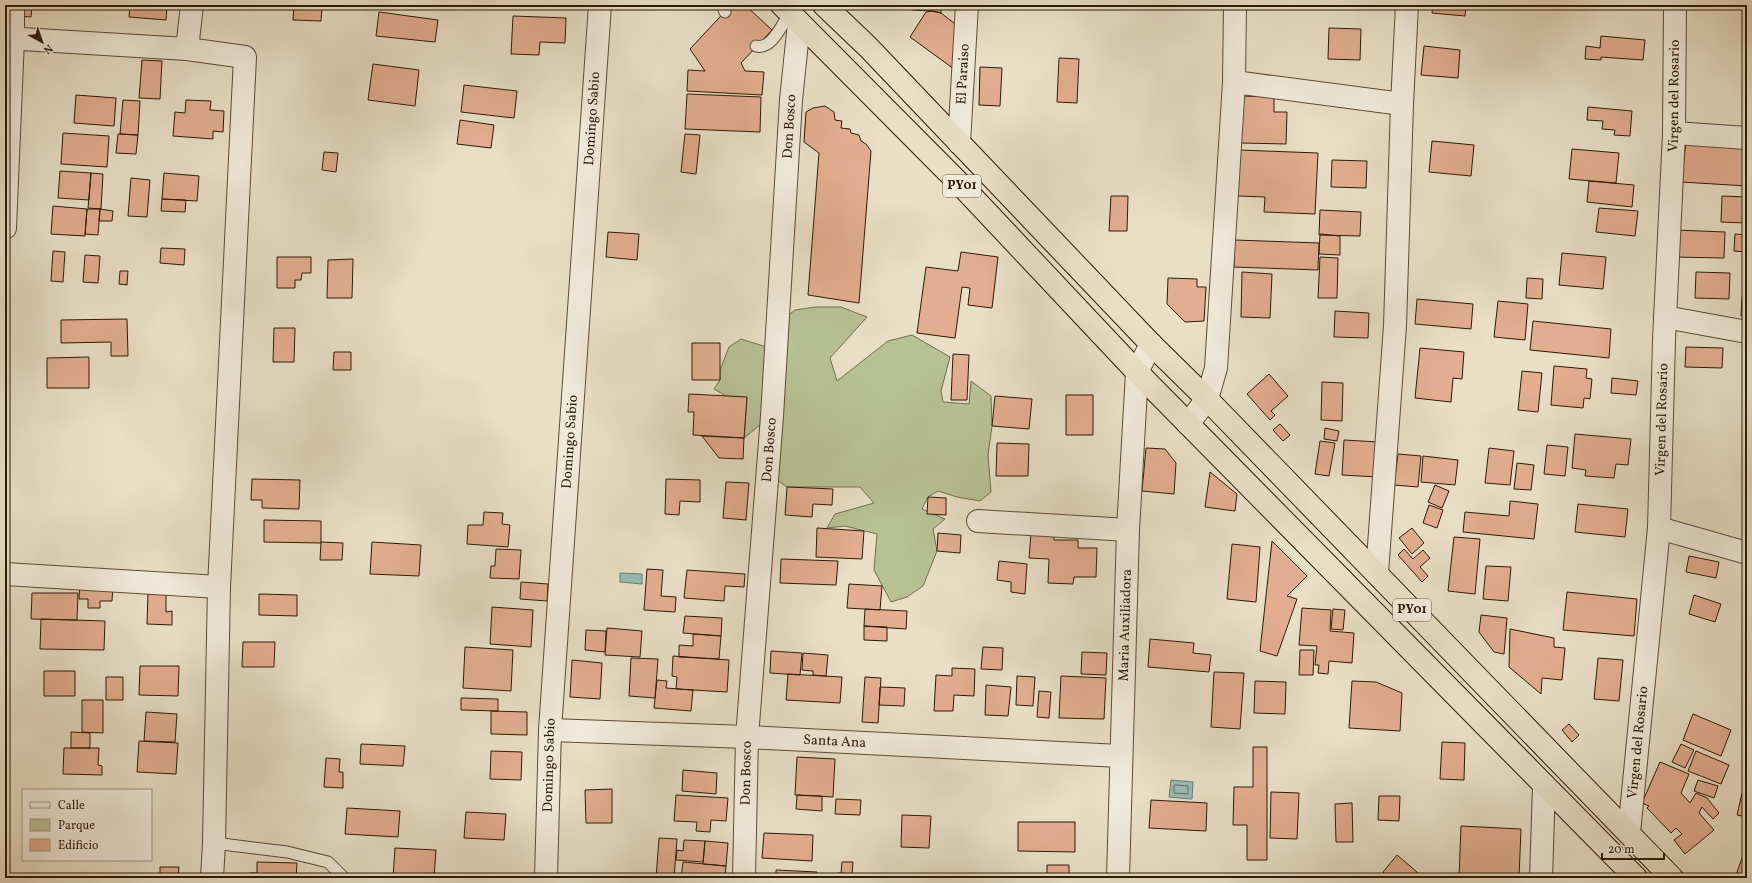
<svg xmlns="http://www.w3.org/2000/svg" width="1752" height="883" viewBox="0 0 1752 883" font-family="Vollkorn,serif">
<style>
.green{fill:#b7c194;stroke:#726e4c}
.water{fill:#97bcb8;stroke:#6d7b70}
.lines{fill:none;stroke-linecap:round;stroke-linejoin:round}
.shore{stroke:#626b5e;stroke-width:1}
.building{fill:#e2ad90;stroke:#2d1a05}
.service-casing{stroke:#5c4b35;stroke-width:13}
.minor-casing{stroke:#5c4b35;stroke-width:24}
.trunk-casing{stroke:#2d1a05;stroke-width:24}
.service{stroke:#f0ead9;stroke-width:11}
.minor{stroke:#f0ead9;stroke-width:22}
.trunk{stroke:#e8dfc5;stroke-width:22}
.labels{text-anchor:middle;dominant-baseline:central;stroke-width:3.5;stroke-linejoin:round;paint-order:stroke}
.shield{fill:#f0ead9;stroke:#685845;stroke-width:1}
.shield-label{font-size:13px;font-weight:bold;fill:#2d1a05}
.street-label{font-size:14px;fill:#2d1a05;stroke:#f0ead9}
</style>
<rect width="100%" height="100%" fill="#e8dfc5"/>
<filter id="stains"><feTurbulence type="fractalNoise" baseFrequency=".005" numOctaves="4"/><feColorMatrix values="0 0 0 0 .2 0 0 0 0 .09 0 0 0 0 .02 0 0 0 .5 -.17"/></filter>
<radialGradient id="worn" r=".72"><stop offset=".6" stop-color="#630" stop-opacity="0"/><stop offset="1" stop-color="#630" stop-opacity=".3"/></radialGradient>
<path class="green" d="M815,307h26l26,10 -37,41 7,23 51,-40 24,-6 38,22 -9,34 2,11 26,2 2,-23 20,15 1,30 -4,29 3,37 -11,9 -23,-4 -19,-6 -10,6 -6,12 23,10 -12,10 4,22 -14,35 -16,11 -16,5 -17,-32 3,-36 -32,-8 -18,2 8,-14 39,-11 -14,-16h-73l-13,-9 -3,-62 -27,22 3,-40 -21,-2 -12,-7 6,-9v-10l9,-23 12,-8 35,11 9,-32 10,-8z"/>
<path class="water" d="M620,573l22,1v10l-22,-2z
M1171,780l22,2 -1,17 -23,-2z"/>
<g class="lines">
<path class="shore" d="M1176,785l12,1v8l-14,-1v-7z"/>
</g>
<path class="building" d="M19,5h13l-1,12 -13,-1z
M130,5h37l-1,15 -37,-3z
M294,5h39l-11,1 -1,15 -28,-1z
M731,5h14l27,25 -31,33 4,8 19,1 -2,23 -75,-4 1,-21 17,1 -15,-22z
M912,5h29v8l-9,-2 -20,-1z
M1433,5h33l-1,11 -33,-3z
M932,11l9,2 18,14 -5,42 -44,-32 16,-25z
M379,12l59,8 -3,22 -59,-6z
M513,16l53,2 -1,25 -25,-1 -1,13 -28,-1z
M1329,28l32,1 -1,31 -32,-1z
M1601,36l44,4 -2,20 -42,-3v3l-16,-1 1,-13 14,2z
M1424,46l36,4 -2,28 -37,-3z
M1059,58l20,1 -2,44 -20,-1z
M142,60l20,1 -2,38 -21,-1z
M373,64l46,6 -4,36 -47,-6z
M980,67l22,1 -2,38 -21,-1z
M464,85l53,6 -3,27 -53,-6z
M687,94l74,3 -1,35 -75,-3z
M76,95l40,3 -2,28 -40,-3z
M1242,96l32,1v15h13l-1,32 -45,-1z
M123,100l17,1 -2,34 -18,-1z
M186,100l25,1 -1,9 14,1 -1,21 -10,-1v8l-40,-3 2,-24 10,1z
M825,106l9,6 1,8 7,1 -1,7 9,1 1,4 8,2 2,6 5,3 5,7 -12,152 -51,-8 11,-142 -15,-11 2,-30 7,-4z
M1588,107l44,4 -2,25 -16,-1 1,-5 -13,-1 1,-8 -16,-1z
M460,120l34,5 -3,23 -34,-4z
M63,133l46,3 -2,31 -46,-3z
M118,134l20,1 -2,19 -20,-1z
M685,134l15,1 -4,39 -15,-2z
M1432,141l42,4 -3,31 -42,-4z
M1686,143l61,6v37l-66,-4z
M1572,149l47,4 -3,30 -47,-4z
M1239,150l79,3 -3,61 -51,-2 1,-15 -27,-1z
M324,152l14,1 -2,19 -14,-2z
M1332,160l35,1 -1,27 -35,-1z
M60,171l31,2 -2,27 -31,-2z
M91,173l12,1 -2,35 -13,-1z
M164,173l35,3 -2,25 -35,-2z
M131,178l19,2 -3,37 -19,-1z
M1589,181l45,4 -2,22 -45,-5z
M1111,196h17l-1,35h-18z
M1722,196l25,1v26l-26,-1z
M162,199l24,1 -1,12 -24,-1z
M53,206l34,3 -2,27 -34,-2z
M1599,208l39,3 -3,25 -39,-4z
M87,209h13l-2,26 -13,-1z
M100,209l13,2 -1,10h-13z
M1320,210l41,2 -1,24 -41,-1z
M1676,230l49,2 -1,26 -49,-1z
M608,232l31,2 -2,26 -31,-3z
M1320,234l20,2v19l-21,-1z
M1735,234l12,1v17l-13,-1z
M1235,240l84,3 -1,27 -84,-3z
M161,248l24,1 -1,16 -24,-2z
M53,251l12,1 -2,30 -12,-1z
M961,252l37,5 -6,51 -24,-3 2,-17 -8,-1 -7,51 -38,-5 9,-66 32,4z
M1562,253l44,4 -3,32 -44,-4z
M85,255l15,1 -2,27 -15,-1z
M277,257h34v16h-9l-1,7h-6v8h-18z
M1320,257l18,1 -1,40h-19z
M353,259l-1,39h-25l1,-38z
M120,271h8l-1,14 -8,-1z
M1242,272l30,2 -2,44 -29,-1z
M1696,272l34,1 -1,26 -34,-1z
M1168,278l29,1v8h9l-2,34 -19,1 -18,-18z
M1527,278l16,1 -1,20 -16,-1z
M1742,297h5v19h-6z
M1417,299l56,5 -2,25 -56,-5z
M1498,301l30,3 -3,36 -31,-3z
M1335,311l34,2 -1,25 -34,-1z
M127,319l1,37h-17v-14l-50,1v-23z
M1533,321l78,8 -2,29 -79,-8z
M274,328h21l-1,34h-21z
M692,343h28v37h-28z
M1686,347l37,1 -1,20 -37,-1z
M1420,348l44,4 -2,27 -9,-1 -2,24 -36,-4z
M334,352h17v18h-18z
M953,354l16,1 -2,45h-16z
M89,357v31h-42v-30z
M1554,366l33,3 -1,9 6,1 -2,20 -6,-1 -1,10 -32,-3z
M1522,371l20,2 -4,39 -20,-2z
M1269,374l19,22 -17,15 4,4 -5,5 -23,-26z
M1612,378l26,3 -2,14 -25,-2z
M1322,382l21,1 -1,38 -21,-1z
M689,394l58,3 -3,41 -51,-3 1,-23h-6z
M1066,395h27v40h-27z
M995,396l37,3 -3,30 -37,-3z
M1280,424l10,11 -7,6 -10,-11z
M1325,428l14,3 -2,10 -13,-2z
M1575,434l56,5 -3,26 -12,-1 -2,14 -29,-2 1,-6 -14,-2z
M702,436l42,2 -1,21 -24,-1z
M1344,440l35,2 -2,35 -35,-2z
M1320,441l15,2 -6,33 -14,-2z
M997,443l32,1 -1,32h-32z
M1547,445l21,2 -3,29 -21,-2z
M1146,448l19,1 11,14 -2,31 -32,-3z
M1489,448l25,3 -4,34 -25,-2z
M1398,454l23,2 -3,31 -24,-2z
M1423,456l35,4 -3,25 -34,-3z
M1517,463l17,2 -3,25 -17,-1z
M1210,472l27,22 -2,17 -30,-4z
M252,479l48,1 -1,29 -37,-1v-8h-11z
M666,479l34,1v22l-20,-1 -1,14 -14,-1z
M726,482l23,1 -3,37 -23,-2z
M1435,485l14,6 -7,17 -14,-6z
M787,487l46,2 -1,16 -19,-1 -1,13 -27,-2z
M928,497l18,1v17l-19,-1z
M1510,501l28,3 -4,35 -71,-7 2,-20 44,4z
M1578,504l50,5 -3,28 -50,-5z
M1429,505l14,5 -6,18 -14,-5z
M484,512l19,1 -1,11 8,1 -2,22 -41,-3 1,-19h15z
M264,520l57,1v22l-57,-1z
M817,528l47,3 -2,28 -46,-2z
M1412,528l12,15 -12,11 -13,-16z
M938,533l23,2 -1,18 -23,-2z
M1031,534l23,1v5h24v8h19l-1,29h-22l-1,7 -25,-1 1,-24 -20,-1z
M1454,537l26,2 -5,55 -27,-3z
M1272,541l35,35 -20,20 10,3 -20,57 -17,-5z
M321,542l22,1 -1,17h-22z
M372,542l49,3 -2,31 -49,-2z
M1232,544l28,3 -4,55 -29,-3z
M496,549l25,1 -2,29 -29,-1 1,-12h4z
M1404,549l9,10 10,-9 7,8 -10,9 8,9 -6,6 -24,-27z
M1689,556l30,6 -3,16 -30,-6z
M781,559l57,2 -2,24 -56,-2z
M999,561l28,3 -2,30 -14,-2v-10l-14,-2z
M1486,566l25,1 -3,34 -25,-2z
M647,569l16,1 -2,26 15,1 -1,15 -31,-2z
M687,570l58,4 -1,13 -19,-1 -1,15 -40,-3z
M521,582l27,2 -1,17 -27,-2z
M80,583l33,1 -1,17h-12v7h-12v-9h-9z
M849,584l33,2 -2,24 -33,-2z
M1567,592l70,7 -3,37 -71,-6z
M32,593h46l-1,27 -46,-1z
M148,594h18v18l6,-1v14l-25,-1z
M259,594l38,1v21l-38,-1z
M1694,595l27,9 -6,18 -26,-8z
M492,607l41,3 -2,37 -41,-3z
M1302,608l29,2 -1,21 24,2 -2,30 -23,-2 -1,13 -10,-1 1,-8h-4l2,-19 -18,-1z
M865,609l42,2 -1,18 -42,-3z
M1333,609l12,1 -2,20 -12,-1z
M1481,615l26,3 -3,36 -10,-2 -15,-20z
M685,616l37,2 -1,18 -38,-3z
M41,619l64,2 -1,29 -64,-1z
M864,626l23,1v14l-23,-1z
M607,628l35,3 -2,26 -35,-2z
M1510,629l44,9v9l11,1 -3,32 -20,-2 -1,16 -32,-27z
M586,630l20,1 -1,21 -20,-2z
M693,634l28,2 -2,23 -40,-2v-12l14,1z
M1150,639l44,4 -1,10 18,2 -2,17 -61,-5z
M243,642h32l-1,25h-32z
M465,647l48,3 -2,41 -48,-3z
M983,647l20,1 -1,22 -21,-1z
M1300,650h14l-1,25h-14z
M771,651l31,2 -2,22 -30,-2z
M1082,652l25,1 -1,22 -25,-1z
M803,653l25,2 -2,21 -13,-1v-4l-11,-1z
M673,656l56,4 -2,32 -51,-3 1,-12 -5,-1z
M631,658l27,1 -3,39 -26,-2z
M1598,658l25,2 -4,41 -25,-2z
M572,660l30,3 -2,36 -30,-2z
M140,666h39l-1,30 -39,-1z
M952,668l23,1 -1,27 -20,-1 -1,16h-19l2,-36 16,1z
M44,671h31v25h-31z
M1214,672l30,1 -4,56 -29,-2z
M788,674l54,3 -2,26 -54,-3z
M1017,676l18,1 -2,29 -17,-1z
M1061,676l45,2 -2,41 -45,-1z
M106,677h17v23h-17z
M865,677l16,1 -3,45 -16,-1z
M657,680l10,1 -1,7 27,2 -2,21 -37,-3z
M1255,681l31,1 -1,32 -31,-1z
M1352,681l24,1 26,11 -2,38 -51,-3z
M986,685l25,2 -3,29 -23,-1z
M880,687l25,1 -1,18 -25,-1z
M1039,691l12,1 -2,26 -12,-1z
M461,698l37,1v12l-37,-1z
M82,700h21v33l-21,-1z
M491,711l36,1v23l-36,-1z
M146,712l31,2 -2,28 -31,-1z
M1693,714l38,16 -10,26 -38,-16z
M1569,724l10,11 -7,7 -10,-12z
M71,732l19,1v15h-19z
M139,741l39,2 -2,31 -39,-2z
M1442,742l23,1 -1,37 -24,-1z
M361,744l44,2 -2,20 -43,-2z
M1681,744l13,6 -9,18 -13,-6z
M1253,747h14v113h-20v-35h-14l1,-38h19z
M64,748h35l-1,17 4,1v9l-39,-1z
M491,751l31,1 -1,28 -31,-1z
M1696,751l33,14 -8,19 -33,-13z
M797,757l38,2 -2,38 -38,-2z
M326,758l14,1 -1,13h4v16l-19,-1z
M1660,762l29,12 -8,19 9,10 6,-10 11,5 12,15 -6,6 -11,-12 -3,6 15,17 -29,24 -11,-14 8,-6 -6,-6 -5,5 -24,-25 2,-2 -7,-3z
M683,770l34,3 -1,21 -34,-3z
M1698,780l20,6 -4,12 -20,-7z
M612,789v34h-26l-1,-33z
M1271,792l28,1 -2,46 -27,-1z
M1742,793l5,1v23l-10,-2z
M676,795l52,3 -2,23 -15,-1 -1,12 -14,-1 1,-9 -23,-1z
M797,795l25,1v15l-26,-2z
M1379,796h21l-1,25 -21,-1z
M836,799l25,1 -1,15 -25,-1z
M1151,800l56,3 -1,28 -57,-3z
M1352,803l1,39h-17l-1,-38z
M347,808l53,3 -2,26 -53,-3z
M466,812l40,2 -2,26 -40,-2z
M902,815l29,1 -2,32 -28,-1z
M1018,822h57v30l-57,-1z
M1461,826l60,3 -2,49h-60z
M764,833l49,2 -1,26 -50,-3z
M659,838l18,1 -3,39h-18z
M684,840l21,1 -2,21 -27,-2 1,-10 6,1z
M705,841l23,2 -2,23 -23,-2z
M395,848l41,2 -2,28h-41z
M1744,852l3,2v24h-12z
M1397,855l27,23h-35l-6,-6z
M257,862l40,1 -1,15h-47v-5h8z
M683,862l43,4 -1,12h-44z
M842,862h11l-1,12 -11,-1z
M1047,865h22v13h-22z
M160,867h19l-1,11h-18z
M776,870l41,2v6h-41z
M838,873l14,1v4h-14z"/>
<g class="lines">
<defs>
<path id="service" d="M722,5l3,7
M756,46c16,4 26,-22 34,-33
M214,843l73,9 41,10 16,16"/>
<g id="minor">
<path d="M5,38l182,11 58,8 -26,530 -5,256 -2,35"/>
<path d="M187,49l5,-44"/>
<path d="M1234,82l168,22"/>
<path d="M1674,133l73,5"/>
<path id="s1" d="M959,143l8,-138"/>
<path d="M5,228l8,-189v-34"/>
<path d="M1665,317l82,15"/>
<path d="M1188,424l19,-25 9,-31 18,-286 1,-77"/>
<path d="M978,521l150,9"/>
<path d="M1659,528l88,25"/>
<path d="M1377,573l18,-247 7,-222 5,-99"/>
<path d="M5,574l214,13"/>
<path id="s2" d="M550,730l197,7 373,19"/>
<path id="s3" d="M1629,833l30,-305 5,-188 10,-207 1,-128"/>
<path id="s4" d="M546,878l4,-148 50,-725"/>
<path id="s5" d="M744,878l3,-141 25,-321 19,-316 8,-77"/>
<path id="s6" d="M1118,878l10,-348 9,-158 14,-28"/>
<path d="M1541,878l3,-92"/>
</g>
<path id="trunk" d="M782,5l178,179 177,188 499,506
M824,5l44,42 283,297 56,55 465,479"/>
</defs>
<use href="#service" class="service-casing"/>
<use href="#minor" class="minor-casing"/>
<use href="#trunk" class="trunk-casing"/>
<use href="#service" class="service"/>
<use href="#minor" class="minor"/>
<use href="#trunk" class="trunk"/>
</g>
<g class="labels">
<g class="shield">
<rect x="943" y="175" width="38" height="22" rx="3"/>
<rect x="1393" y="599" width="38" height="22" rx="3"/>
</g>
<g class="shield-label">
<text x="962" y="186">PY01</text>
<text x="1412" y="610">PY01</text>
</g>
<g class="street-label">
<text stroke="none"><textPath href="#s1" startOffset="69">El Paraiso</textPath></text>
<text stroke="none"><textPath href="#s3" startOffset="739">Virgen del Rosario</textPath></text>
<text stroke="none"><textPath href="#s4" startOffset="761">Domingo Sabio</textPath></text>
<text stroke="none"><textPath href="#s5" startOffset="753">Don Bosco</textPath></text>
<text stroke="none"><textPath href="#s3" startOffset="415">Virgen del Rosario</textPath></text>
<text stroke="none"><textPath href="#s4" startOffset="437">Domingo Sabio</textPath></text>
<text stroke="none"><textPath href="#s5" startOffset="429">Don Bosco</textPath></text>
<text stroke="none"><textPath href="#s6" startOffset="253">Maria Auxiliadora</textPath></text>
<text stroke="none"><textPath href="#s2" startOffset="285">Santa Ana</textPath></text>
<text stroke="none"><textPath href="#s3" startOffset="91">Virgen del Rosario</textPath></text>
<text stroke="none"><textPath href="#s4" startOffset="113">Domingo Sabio</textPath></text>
<text stroke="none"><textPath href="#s5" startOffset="105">Don Bosco</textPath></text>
</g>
</g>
<rect width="1752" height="883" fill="none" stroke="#e8dfc5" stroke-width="20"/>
<rect x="6" y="6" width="1740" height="871" fill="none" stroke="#2d1a05" stroke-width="2"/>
<rect x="10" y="10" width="1732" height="863" fill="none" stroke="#2d1a05"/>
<rect x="22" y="789" width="130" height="72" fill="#f0ead9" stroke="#a29784"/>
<rect x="30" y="802" width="20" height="6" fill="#f0ead9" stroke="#a29784"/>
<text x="58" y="809" font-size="12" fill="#2d1a05">Calle</text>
<rect x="30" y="819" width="20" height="12" fill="#b7c194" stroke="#a29784"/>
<text x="58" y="829" font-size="12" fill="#2d1a05">Parque</text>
<rect x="30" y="839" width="20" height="12" fill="#e2ad90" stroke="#a29784"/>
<text x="58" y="849" font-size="12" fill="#2d1a05">Edificio</text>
<g transform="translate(42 42) rotate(140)" stroke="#f0ead9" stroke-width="3" paint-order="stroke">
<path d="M0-3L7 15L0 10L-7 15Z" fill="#2d1a05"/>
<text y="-6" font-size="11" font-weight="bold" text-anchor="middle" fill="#2d1a05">N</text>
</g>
<path d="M1602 853v6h62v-6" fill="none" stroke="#2d1a05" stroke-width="2"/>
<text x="1608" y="853" font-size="12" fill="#2d1a05" stroke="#f0ead9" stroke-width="3" paint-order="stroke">20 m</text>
<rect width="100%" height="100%" filter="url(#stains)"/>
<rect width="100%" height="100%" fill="url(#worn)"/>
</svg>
